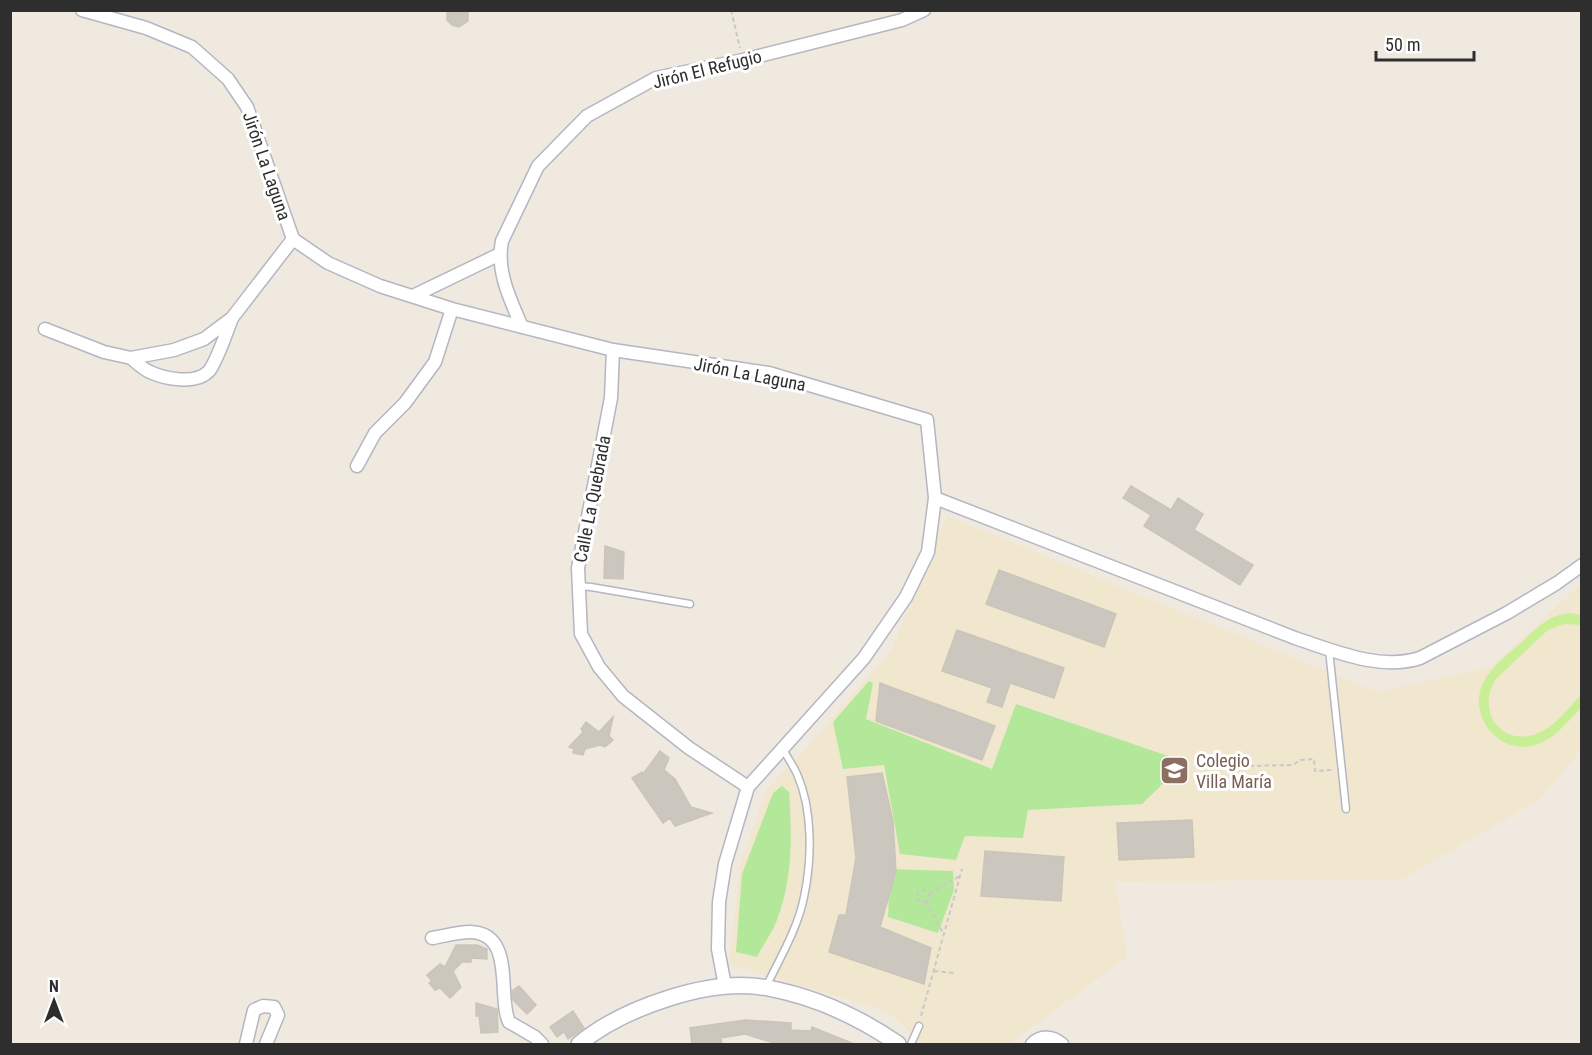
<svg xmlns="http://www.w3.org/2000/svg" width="1592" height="1055" viewBox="0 0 1592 1055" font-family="'Roboto Condensed',sans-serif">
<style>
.education{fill:#f1e7cf}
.green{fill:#b3e89b}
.pitch{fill:#c8ef96}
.building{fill:#cbc7be;stroke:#cbc5b9;stroke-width:1.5}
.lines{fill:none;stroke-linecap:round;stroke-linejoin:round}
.service-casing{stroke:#b4b6c1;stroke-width:9}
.minor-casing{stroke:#b4b6c1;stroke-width:15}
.tertiary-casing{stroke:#b4b6c1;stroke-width:18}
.path{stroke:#c9c9c9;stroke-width:2;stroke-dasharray:4.5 3;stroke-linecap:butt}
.service{stroke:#fff;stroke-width:6}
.minor{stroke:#fff;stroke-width:12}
.tertiary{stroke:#fff;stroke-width:15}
.labels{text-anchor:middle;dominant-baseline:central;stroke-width:6;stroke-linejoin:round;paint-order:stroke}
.street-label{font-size:18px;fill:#2e2e2e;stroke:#fff}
.education-label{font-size:18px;fill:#785e54;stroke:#fff;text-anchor:start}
</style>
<rect width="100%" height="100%" fill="#efe9e0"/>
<path class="education" d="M947,516l430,176 114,-25 90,-83v166l-42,50 -137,79 -287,3 12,75 -118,87h-86l-36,-33 -158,-47 11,-99 27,-76 37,-38 88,-102z"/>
<path class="green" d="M869,681l4,2 -7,36 126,50 24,-65 161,55 1,10 -36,35 -114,6 -5,28 -58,-2 -9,24 -56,-6 -16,-89 -41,4 -10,-47z
M782,786l7,6c3,44 4,86 -12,128 -5,13 -14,25 -20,37l-21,-5 6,-78 31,-81z
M890,869l63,2 1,19 -16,43 -50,-16z"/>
<path class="pitch" d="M1570,613l11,2v10l-17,-1 -16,6 -52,49c-20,29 3,68 40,55 18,-6 32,-26 45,-39v13c-13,13 -27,32 -46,37 -35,11 -68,-29 -52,-62 8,-17 27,-30 41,-43 14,-13 25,-25 46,-27z"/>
<path class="building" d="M447,10h21v11l-9,6 -7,-2 -5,-5z
M1131,486l40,24 7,-12 25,16 -9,16 59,35 -13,20 -96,-59 7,-11 -28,-17z
M605,546l19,6 -1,27 -19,-1z
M999,570l117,44 -12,33 -118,-43z
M957,630l107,38 -10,30 -44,-15 -8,24 -15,-5 5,-14 -50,-17z
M880,683l115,43 -13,34 -106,-39z
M613,717l-4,19 4,4 -8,7 -5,-2 -15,4 -2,6 -10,-2 1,-4 -5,-2 14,-15 -2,-3 5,-7 13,10z
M660,751l9,7 -5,12 11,9 16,28 21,6 -37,13 -5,-8 -7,5 -31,-45 10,-6 1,2z
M882,773l11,48 3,50 -16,56 51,21 -7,36 -95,-32 10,-37h7l10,-57 -9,-81z
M1192,820l2,37 -75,3 -2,-37z
M985,851l79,6 -3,44 -80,-5z
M456,945h21l10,4v10l-16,-1v4h-9l-9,9 8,16 -11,11 -10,-10 -5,2 -6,-7 3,-2 -5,-6 13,-11 5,3z
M519,986l17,19 -9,9 -14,-14 -1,-9z
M476,1003l21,6 1,23 -17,1 -2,-17h-3z
M573,1011l11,17 -16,11 -4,-7 -7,5 -7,-10z
M745,1020l46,3v7l20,1 1,-4 42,17h-77l-32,-10 -24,4 1,6h-30l-2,-16z"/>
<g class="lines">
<defs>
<path id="service" d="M579,586l12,1 99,17
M1329,650l17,159
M766,987c14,-29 32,-59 38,-90 8,-38 9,-87 -7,-123 -4,-9 -10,-17 -14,-25
M911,1044l8,-18"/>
<path id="minor" d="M82,10l64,18 46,19 36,32 19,28 46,132 35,24 52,23 72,23 161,41 156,23 158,47 8,78 -7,54 -22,45 -42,61 -116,129 -23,77 -6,38 -1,47 7,37
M413,296l87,-42
M522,327c-12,-28 -26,-56 -20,-86l36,-75 49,-50 69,-38 87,-18 159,-40 22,-10
M45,329l59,23 27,6 43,-8 30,-11 28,-21 61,-79
M613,350l-2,48 -33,170 3,66 18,33 24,29 66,52 59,39
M131,358c6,5 12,11 19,14 15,7 46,13 59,-1 8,-10 18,-40 23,-53
M357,466l18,-33 30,-30 30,-41 17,-53
M935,498l360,140c39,13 85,33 125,20l87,-45 50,-30 25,-18
M432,938c12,-2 26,-6 38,-6 46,1 27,64 39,90l26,15 7,7
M246,1044l8,-34 9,-4 11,1 4,8 -12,29
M1032,1044c9,-9 21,-8 30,0"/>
<path id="tertiary" d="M579,1044c44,-36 131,-67 189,-56 48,9 91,29 130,56"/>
</defs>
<use href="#service" class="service-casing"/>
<use href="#minor" class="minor-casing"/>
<use href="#tertiary" class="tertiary-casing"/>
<path class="path" d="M731,10l9,38
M1197,767l96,-2 7,-5 14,-1 1,12 17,-1
M917 896a6 6 0 1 1 12 0a6 6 0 1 1-12 0Z
M929,894l31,-18
M926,901l17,32
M934,971l20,2
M921,1016l41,-147"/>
<use href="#service" class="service"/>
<use href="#minor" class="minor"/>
<use href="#tertiary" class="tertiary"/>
</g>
<defs>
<symbol id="school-square" viewBox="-11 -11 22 22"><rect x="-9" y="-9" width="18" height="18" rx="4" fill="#8d6e63" stroke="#fff"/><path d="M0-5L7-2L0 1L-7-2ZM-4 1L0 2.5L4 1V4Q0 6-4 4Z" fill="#fff"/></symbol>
</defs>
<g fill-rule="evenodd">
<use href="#school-square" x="1158" y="754" width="33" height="33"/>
</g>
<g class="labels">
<g class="street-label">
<text transform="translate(707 69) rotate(-14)">Jirón El Refugio</text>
<text transform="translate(267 166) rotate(71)">Jirón La Laguna</text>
<text transform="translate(750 374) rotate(11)">Jirón La Laguna</text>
<text transform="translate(592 499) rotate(-79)">Calle La Quebrada</text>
</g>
<g class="education-label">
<text x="1196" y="760">Colegio<tspan x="1196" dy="21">Villa María</tspan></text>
</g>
</g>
<rect width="1592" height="1055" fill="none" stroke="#2e2e2e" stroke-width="24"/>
<g transform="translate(54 1001)" stroke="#ffffff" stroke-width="4.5" paint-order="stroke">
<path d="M0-4.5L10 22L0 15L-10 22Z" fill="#2e2e2e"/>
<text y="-9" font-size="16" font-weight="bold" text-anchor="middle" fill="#2e2e2e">N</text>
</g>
<path d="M1376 51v9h98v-9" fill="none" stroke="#2e2e2e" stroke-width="3"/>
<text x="1385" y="51" font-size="18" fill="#2e2e2e" stroke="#ffffff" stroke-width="4.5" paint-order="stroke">50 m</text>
</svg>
